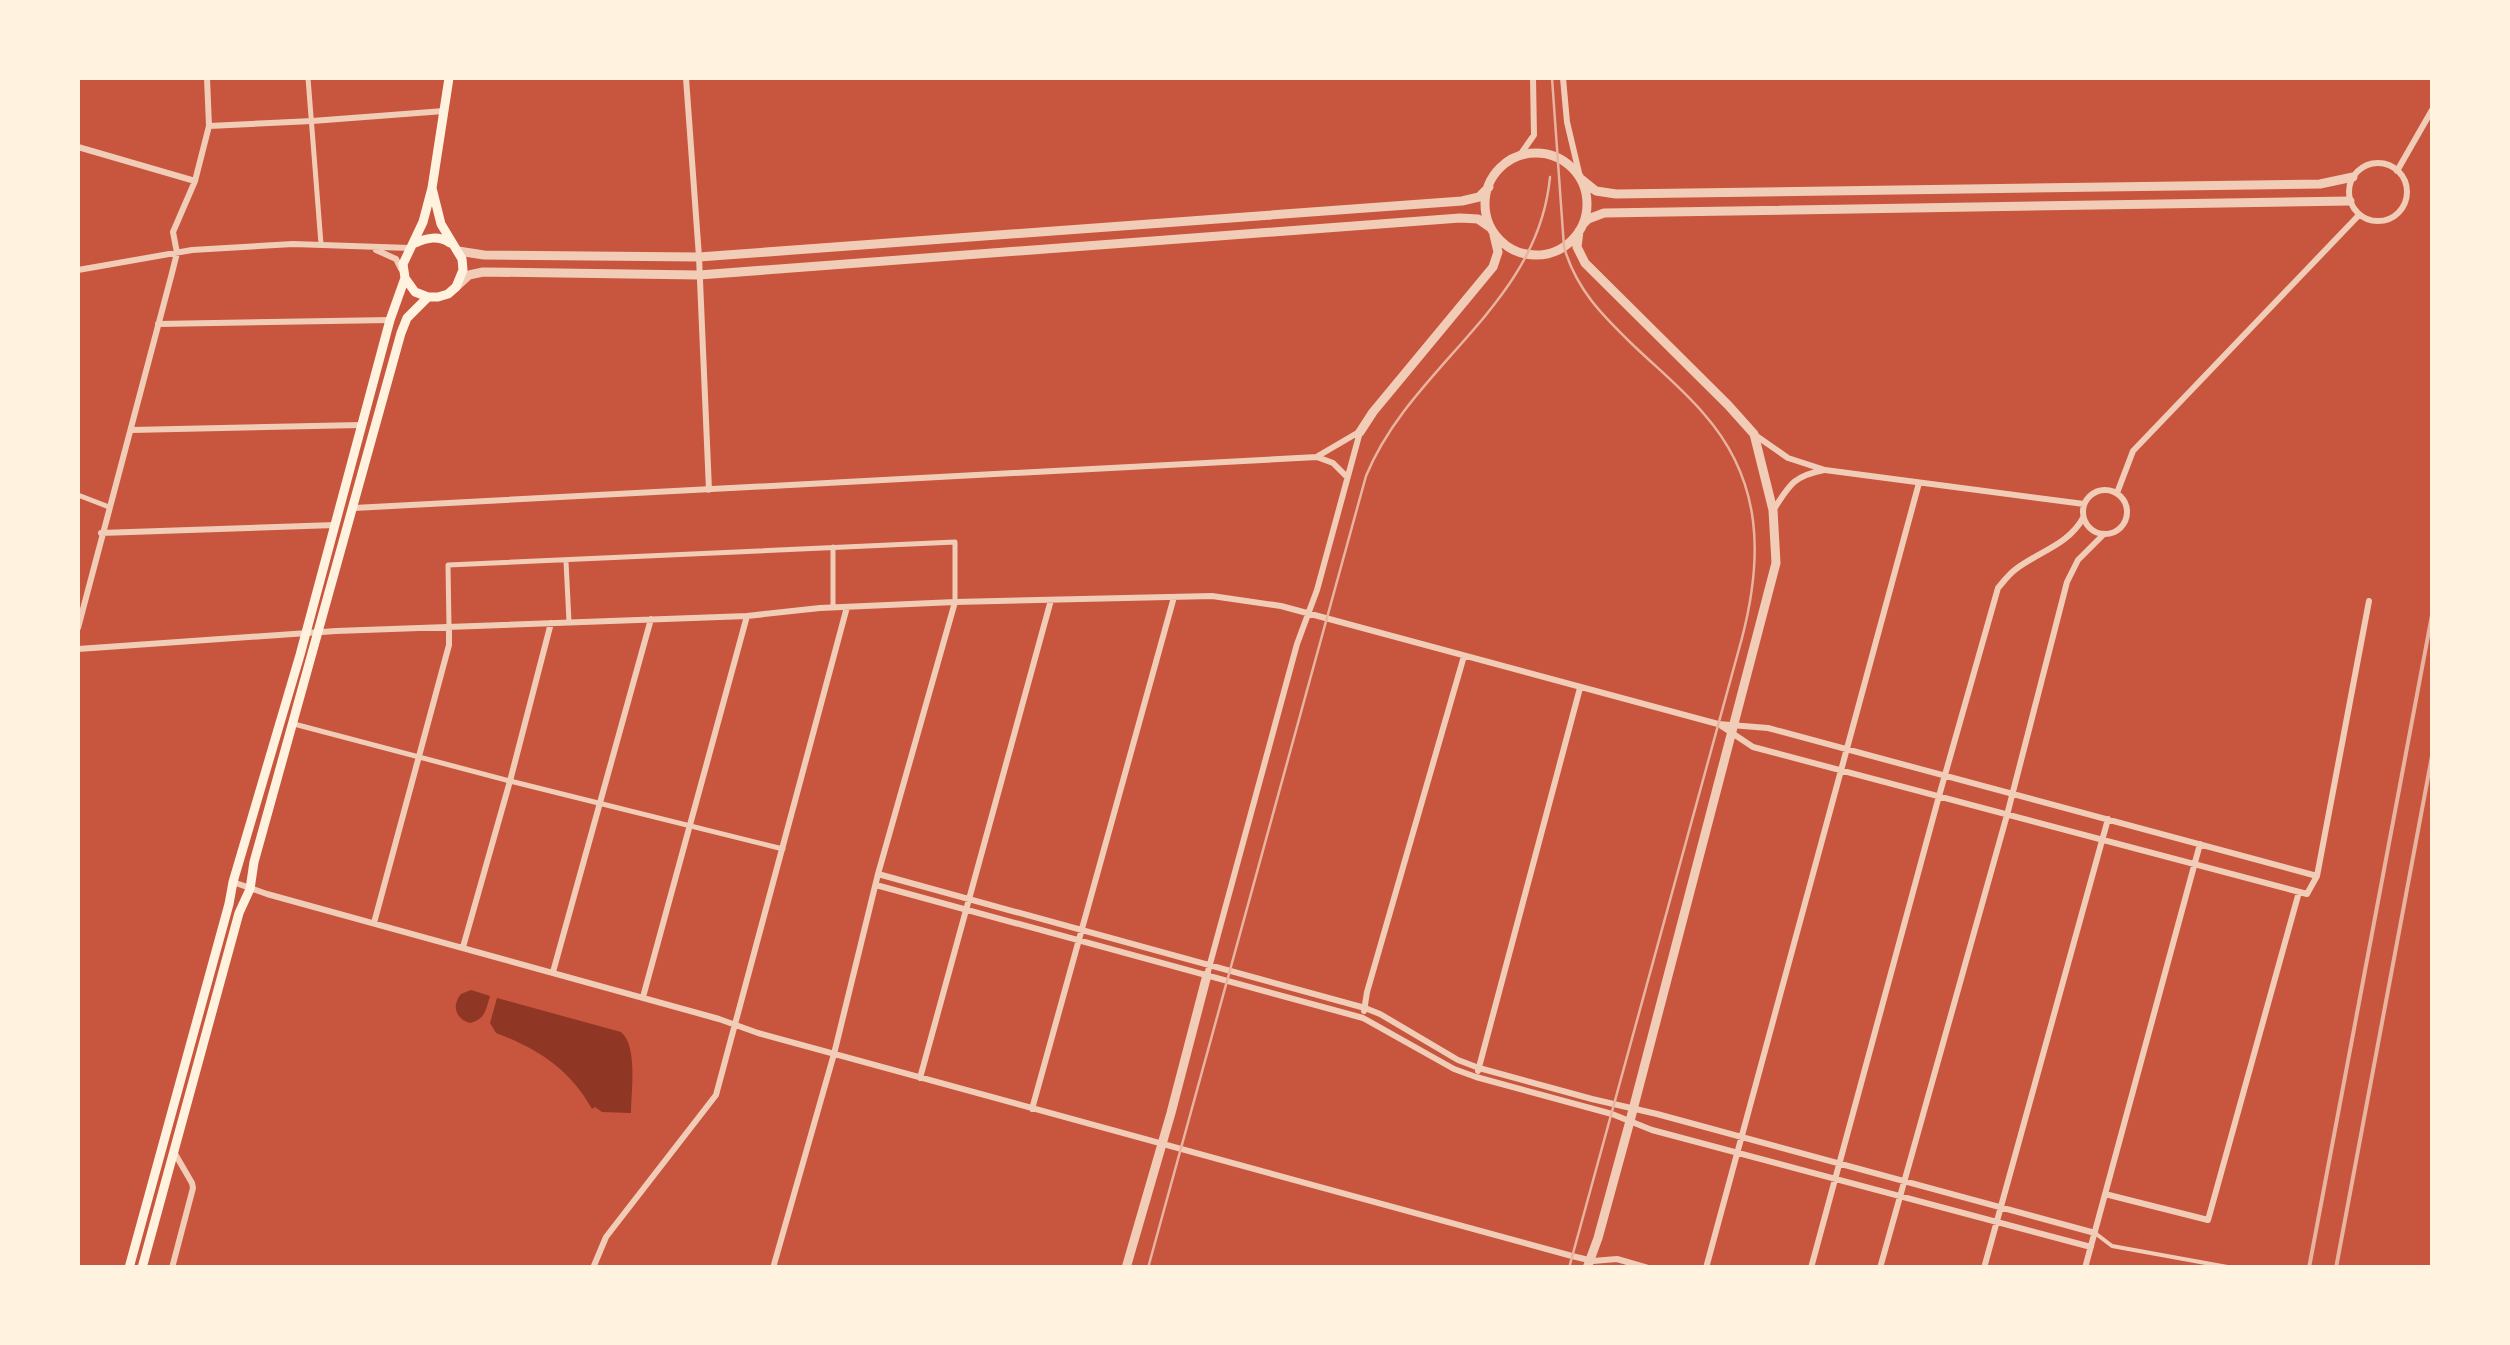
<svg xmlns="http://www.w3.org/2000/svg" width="2510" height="1345" viewBox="0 0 2510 1345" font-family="Quicksand,sans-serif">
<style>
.water{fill:#8f3625}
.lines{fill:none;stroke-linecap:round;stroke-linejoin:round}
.service{stroke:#f1ccb7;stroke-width:4}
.pedestrian{stroke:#f1ccb7;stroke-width:5}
.minor{stroke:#f1ccb7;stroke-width:6}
.tertiary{stroke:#f1ccb7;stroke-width:9}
.secondary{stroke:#fff3e0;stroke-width:9}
.tram{stroke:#e9b49f;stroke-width:2.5}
.rail{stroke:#e9b49f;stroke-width:4}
</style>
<rect width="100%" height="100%" fill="#c8553d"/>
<path class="water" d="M471,990l19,6c-4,13 -5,24 -20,27 -14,-4 -19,-17 -9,-29z
M497,998l124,34c17,14 10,59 10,81l-29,-1 -7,-5 -3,2c-21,-39 -55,-61 -96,-76l-6,-10z"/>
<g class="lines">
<path class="service" d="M2095,1233l17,13 121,22"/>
<path class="pedestrian" d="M308,78l13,166
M78,495l31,12
M833,547v60
M566,561l3,61
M449,627l-1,-62 507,-23v60
M294,724l216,57 273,68"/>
<path class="minor" d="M686,78l13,179 10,233
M1563,78l4,44 13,55
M209,126l103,-5 132,-10
M78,147l117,34
M1520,155l14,-20 -1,-57
M2349 192a29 29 0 1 1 58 0a29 29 0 1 1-58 0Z
M2397,171l35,-61
M376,250l20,9 5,10
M78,270l114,-20 101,-6 117,4
M158,324l232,-4
M131,430l230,-5
M1755,435l33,23 37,12 259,34
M1318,456l41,-24
M2083 512a22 22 0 1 1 44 0a22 22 0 1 1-44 0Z
M2117,493l16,-42 226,-236
M354,508l963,-51 16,6 14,14
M1774,509c16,-25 20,-33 50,-39
M101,533l234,-8
M78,628l94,-355 5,-20 -4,-21 22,-51 14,-55 -2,-48
M78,649l258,-18 411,-15 73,-8 135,-6 257,-6 69,10 437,118 50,4 549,148
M1720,725l33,22 554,147 10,-18 52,-275
M878,874l487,134 15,6 78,46 21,8 113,31 65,15 438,119
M233,882l34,12 452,125 39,14 814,223 21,5 24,-2 31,9
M876,885l487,133 91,51 22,8 136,37 40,16 439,117
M374,923l75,-278v-18
M463,947l47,-166 41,-158
M553,972l98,-353
M1207,975l90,-331 20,-54 43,-158
M643,997l104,-381
M1364,1011l3,-19 97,-336
M1478,1071l102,-383
M920,1078l131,-478
M1032,1109l142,-512
M2105,1194l103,26 91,-328
M172,1268l21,-80 -1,-5 -18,-31
M593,1268l13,-31 110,-142 131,-488
M773,1268l61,-214 44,-180 77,-272
M1706,1268l213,-785
M1811,1268l128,-472 59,-208c6,-7 11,-14 18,-19 24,-18 52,-24 67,-51
M1880,1268l127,-453 60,-233 11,-22 26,-26
M1984,1268l124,-449
M2085,1268l115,-424"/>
<path class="tertiary" d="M1485 204a51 51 0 1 1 102 0a51 51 0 1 1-102 0Z
M1581,179l15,12 20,3 704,-10 33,-7
M1583,224l5,-5 16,-6 746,-12
M1579,231l-2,16 8,16 143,142 26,29 19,76 3,53 -146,558 -32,117 -11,30
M458,251l26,4 215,2 763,-56 17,-4 10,-10
M456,287l13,-12 14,-3 216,3 761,-57 18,1 13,9
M1360,432l13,-20 120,-145 5,-15 -4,-17
M1126,1268l45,-155 36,-138"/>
<path class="secondary" d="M432,188l9,36 21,35 1,11 -7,17 -8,7 -10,3h-10l-13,-5 -10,-14 -2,-14 20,-42 9,-34 17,-110
M415,243c12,-5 23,-8 35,0
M129,1268l100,-364 4,-22 67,-227 90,-335 15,-42
M142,1268l97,-355 11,-24 4,-27 147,-529 6,-15 21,-21"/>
<path class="tram" d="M1552,78l12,169c12,42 38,68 69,98 24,23 50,44 71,69 59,67 59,143 38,224l-173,630
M1148,1268l218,-792c46,-112 172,-170 184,-299"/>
<path class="rail" d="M2309,1268l123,-653
M2336,1268l96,-512"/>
</g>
<rect width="2510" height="1345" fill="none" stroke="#fff3e0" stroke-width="160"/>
</svg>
